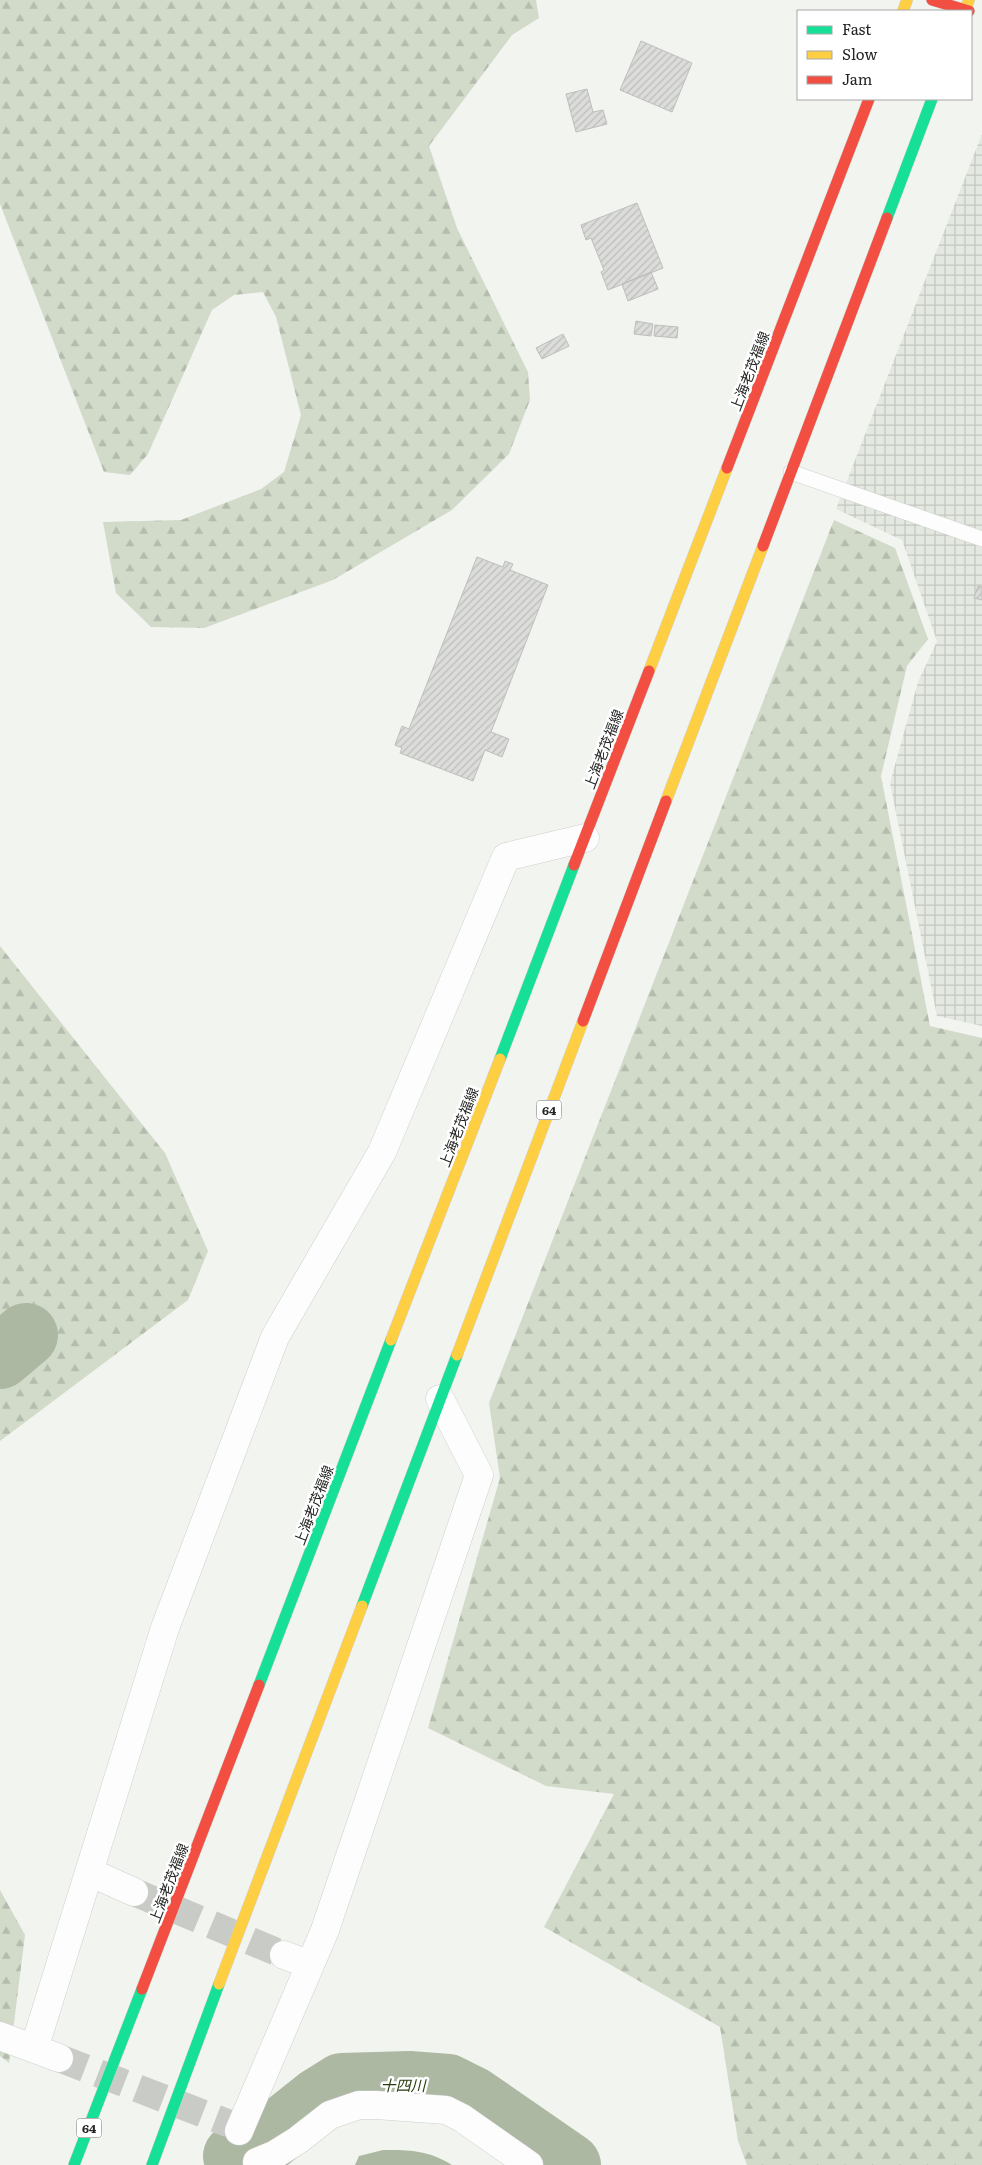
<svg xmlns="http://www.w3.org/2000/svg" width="982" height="2165" viewBox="0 0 982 2165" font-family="Literata,'Noto Sans JP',serif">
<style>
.industrial{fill:url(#industrial-grid)}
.forest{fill:url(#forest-firs)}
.water{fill:#acb8a2}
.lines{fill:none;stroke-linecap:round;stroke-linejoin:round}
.river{stroke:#acb8a2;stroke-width:64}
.building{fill:url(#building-hatch);stroke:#bdbfbc}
.street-tunnel{stroke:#c9cbc7;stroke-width:28;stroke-dasharray:28 14;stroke-linecap:butt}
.lane-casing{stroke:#ced0cd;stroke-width:16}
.street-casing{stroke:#ced0cd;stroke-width:29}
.fast-casing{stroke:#ced0cd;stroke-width:12}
.slow-casing{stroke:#ced0cd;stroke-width:12}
.jam-casing{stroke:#ced0cd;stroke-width:12}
.lane{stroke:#fdfdfd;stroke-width:15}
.street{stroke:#fdfdfd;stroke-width:28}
.fast{stroke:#16e098;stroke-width:11}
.slow{stroke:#ffcf43;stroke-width:11}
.jam{stroke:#f24e42;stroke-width:11}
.labels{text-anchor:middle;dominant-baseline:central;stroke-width:5;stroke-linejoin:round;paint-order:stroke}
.shield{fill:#fff;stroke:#666665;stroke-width:1}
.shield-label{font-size:12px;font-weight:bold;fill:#242523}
.street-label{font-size:14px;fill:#242523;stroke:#fff}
.water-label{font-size:15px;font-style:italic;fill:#273d0d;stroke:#fff}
</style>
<defs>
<pattern id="industrial-grid" width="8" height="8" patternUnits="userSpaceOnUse" patternTransform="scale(1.25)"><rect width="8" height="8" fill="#e3e8e0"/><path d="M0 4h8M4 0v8" fill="none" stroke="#c3c7c0"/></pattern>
<pattern id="forest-firs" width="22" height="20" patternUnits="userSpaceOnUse" patternTransform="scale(1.25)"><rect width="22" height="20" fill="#d2dbca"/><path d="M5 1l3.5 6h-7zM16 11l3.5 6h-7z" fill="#b4bcad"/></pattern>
<pattern id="building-hatch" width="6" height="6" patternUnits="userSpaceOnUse" patternTransform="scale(1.25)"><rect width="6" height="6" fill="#dcddda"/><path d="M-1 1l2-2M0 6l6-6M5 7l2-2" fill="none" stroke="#bdbebb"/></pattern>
</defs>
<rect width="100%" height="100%" fill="#f2f4f0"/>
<path class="industrial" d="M982,134v892l-45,-10 -47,-233 28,-101 19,-41 -35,-101 -66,-31z"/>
<path class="forest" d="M0,0h536l3,18 -27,17 -83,111 28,82 71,144 2,28 -21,54 -57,56 -119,70 -129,48 -53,-1 -35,-34 -13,-71 78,-2 80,-31 23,-17 17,-57 -25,-98 -13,-25 -29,3 -22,15 -64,144 -18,21 -26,-3 -104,-268z
M834,520l61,28 33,91 -21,27 -26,110 49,250 52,12v1127h-235l-9,-24 -18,-114 -176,-100 70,-133 -68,-8 -118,-58 72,-250 -11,-75z
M0,946l165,207 43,98 -20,49 -188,141z
M0,1890l25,45 -16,128 -9,-7z"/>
<path class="water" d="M383,2150c28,0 44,0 69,15h-97l4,-9z"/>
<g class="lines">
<path class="river" d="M0,1357l26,-22
M235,2156l34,-17 49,-39 24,-15 67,-2 39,3 24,12 97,67"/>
</g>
<path class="building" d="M641,41l51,22 -20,49 -52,-22z
M587,89l6,23 10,-2 4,14 -31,8 -10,-38z
M637,203l26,65 -55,22 -7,-18 3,-2 -13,-32 -5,2 -5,-15z
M651,272l7,17 -30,12 -6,-17z
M636,321l17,3 -2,12 -17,-2z
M655,325l23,2 -1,11 -23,-2z
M563,334l6,12 -27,13 -6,-11z
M477,557l26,10 2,-6 8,3 -3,6 38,15 -57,147 18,7 -7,18 -17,-7 -12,31 -73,-28 2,-5 -7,-3 7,-19 7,3z
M978,586l4,1v13l-8,-2z"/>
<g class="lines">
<path class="street-tunnel" d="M134,1892l150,63
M59,2058l171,66"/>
<defs>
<path id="lane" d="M791,472l191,67"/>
<path id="street" d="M89,1872l45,20
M284,1955l26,10
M0,2036l59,22
M34,2049l131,-421 110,-291 107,-185 124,-295 79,-19
M239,2131l86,-201 154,-455 -39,-76
M257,2162l17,-7 24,-15 32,-25 29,-10h17l70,5 16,8 67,47"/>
<path id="fast" d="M887,218l45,-119
M500,1059l74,-194
M362,1606l95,-251
M259,1685l132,-345
M74,2165l68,-176
M152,2165l67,-181"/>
<path id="slow" d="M903,11l4,-11
M965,11l4,-11
M649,671l78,-203
M666,801l97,-255
M391,1340l109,-281
M457,1355l126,-334
M219,1984l143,-378"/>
<path id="jam" d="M932,0l37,11
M727,468l142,-369
M763,546l124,-328
M574,865l75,-194
M583,1021l83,-220
M142,1989l117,-304"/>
</defs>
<use href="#lane" class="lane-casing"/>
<use href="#street" class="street-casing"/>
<use href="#fast" class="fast-casing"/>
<use href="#slow" class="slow-casing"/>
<use href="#jam" class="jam-casing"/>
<use href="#lane" class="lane"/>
<use href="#street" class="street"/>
<use href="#fast" class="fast"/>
<use href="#slow" class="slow"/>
<use href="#jam" class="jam"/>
</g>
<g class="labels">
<g class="shield">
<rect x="536.5" y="1100.5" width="25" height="19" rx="4"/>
<rect x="76.5" y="2118.5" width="25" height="19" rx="4"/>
</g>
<g class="shield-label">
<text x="549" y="1110">64</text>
<text x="89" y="2128">64</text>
</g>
<g class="street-label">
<text transform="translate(749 371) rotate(-69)">上海老茂福線</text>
<text transform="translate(603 749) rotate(-69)">上海老茂福線</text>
<text transform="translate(458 1127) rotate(-69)">上海老茂福線</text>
<text transform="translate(313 1505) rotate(-69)">上海老茂福線</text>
<text transform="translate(168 1883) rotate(-69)">上海老茂福線</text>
</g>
<g class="water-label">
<text x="403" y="2084">十四川</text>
</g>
</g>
<rect x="797" y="10" width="175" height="90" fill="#ffffff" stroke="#a7a8a7"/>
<rect x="807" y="26" width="25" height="8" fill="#16e098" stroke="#a7a8a7"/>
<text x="842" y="35" font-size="15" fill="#242523">Fast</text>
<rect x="807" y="51" width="25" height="8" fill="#ffcf43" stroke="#a7a8a7"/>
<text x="842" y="60" font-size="15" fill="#242523">Slow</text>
<rect x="807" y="76" width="25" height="8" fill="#f24e42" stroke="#a7a8a7"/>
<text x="842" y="85" font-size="15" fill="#242523">Jam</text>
</svg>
